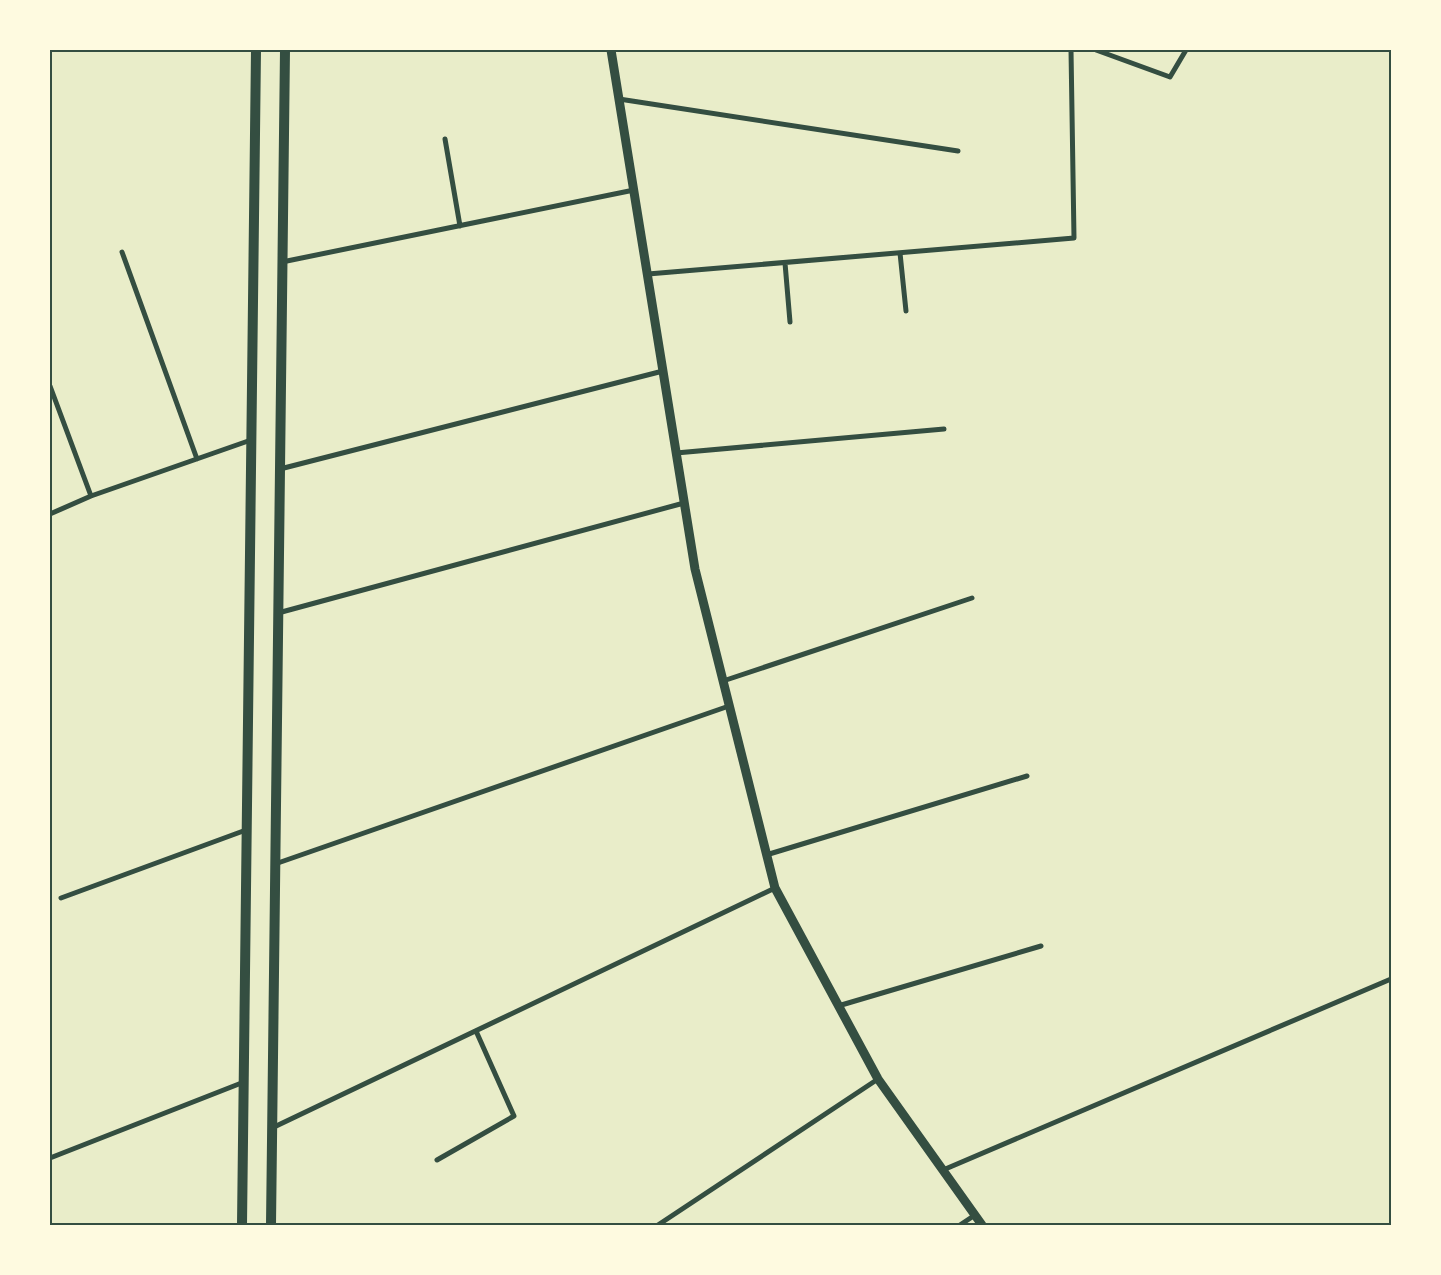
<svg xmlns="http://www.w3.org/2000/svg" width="1441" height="1275" viewBox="0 0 1441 1275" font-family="Overpass,sans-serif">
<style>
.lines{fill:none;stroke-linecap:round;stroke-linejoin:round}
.minor{stroke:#344e41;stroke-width:5}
.tertiary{stroke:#344e41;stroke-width:9}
.secondary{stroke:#344e41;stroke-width:10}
.neatline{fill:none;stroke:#344e41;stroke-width:2}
</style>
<rect width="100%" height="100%" fill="#e9edc9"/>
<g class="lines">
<path class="minor" d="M1096,50l74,27 16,-27
M619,99l339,52
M445,139l15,87
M122,252l75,207
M900,253l6,58
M282,262l352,-72
M785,263l5,59
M648,274l426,-36 -3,-188
M50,386l41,110
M676,453l268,-24
M280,469l383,-98
M50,514l41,-18 160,-56
M278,613l406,-110
M723,681l249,-83
M766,855l261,-79
M275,864l454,-158
M61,898l185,-68
M838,1006l203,-60
M272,1128l503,-240
M50,1158l194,-76
M437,1160l77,-44 -38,-85
M943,1170l448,-191
M658,1225l220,-146
M960,1225l15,-10"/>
<path class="tertiary" d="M611,50l84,519 80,319 103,191 104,146"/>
<path class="secondary" d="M242,1225l14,-1175
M271,1225l14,-1175"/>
</g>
<rect width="1441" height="1275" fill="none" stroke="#fefae0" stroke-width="102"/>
<rect x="51" y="51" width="1339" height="1173" class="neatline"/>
</svg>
